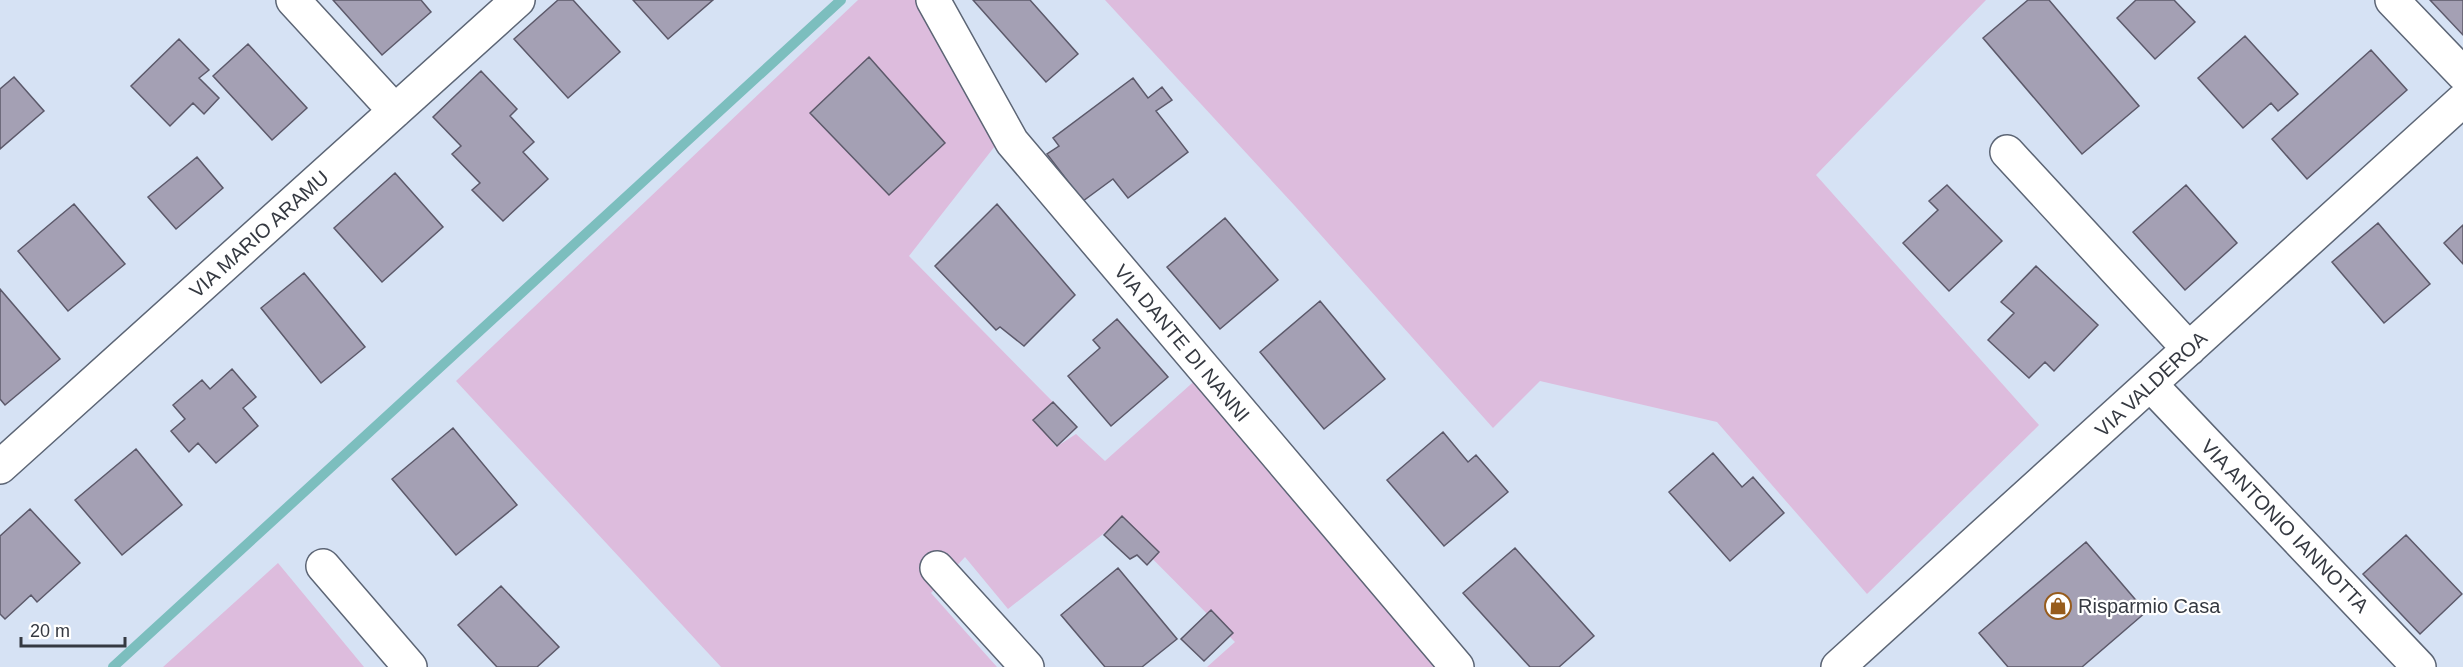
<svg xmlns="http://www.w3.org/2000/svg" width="2463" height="667" viewBox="0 0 2463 667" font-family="Helvetica,sans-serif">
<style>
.green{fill:#ddbcdd}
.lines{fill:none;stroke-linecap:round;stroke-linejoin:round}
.stream{stroke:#7cbebe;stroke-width:10}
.building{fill:#a4a0b4;stroke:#5c596a;stroke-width:1.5}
.minor-casing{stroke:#5c6575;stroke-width:36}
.minor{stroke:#fff;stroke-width:33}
.labels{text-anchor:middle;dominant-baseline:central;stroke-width:4.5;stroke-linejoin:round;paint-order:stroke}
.street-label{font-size:20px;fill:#353941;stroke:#fff}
.poi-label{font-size:20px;fill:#353941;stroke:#fff;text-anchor:start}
</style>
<rect width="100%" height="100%" fill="#d6e2f4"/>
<path class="green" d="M858,0h57l80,146 -86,110 144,146 -17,19 20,26 20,-13 29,27 95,-85 248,291h-241l28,-25 -118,-119 -109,86 -43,-52 -34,36 66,74h-276l-265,-286z
M1105,0h881l-170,175 223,250 -172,169 -150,-172 -177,-41 -47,47 -198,-222z
M278,563l86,104h-201z"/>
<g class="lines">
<path class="stream" d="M113,667l728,-667"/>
</g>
<path class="building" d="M333,0h88l10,12 -49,43z
M558,0h15l47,52 -52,46 -54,-59z
M633,0h80l-45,39z
M973,0h57l48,54 -32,28z
M2028,0h21l90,106 -57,48 -99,-116z
M2136,0h38l21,22 -40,37 -38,-41z
M2430,0h33v35z
M2245,36l53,58 -20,17 -7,-8 -28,25 -45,-50z
M179,39l30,31 -10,8 20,20 -15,16 -11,-11 -23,23 -39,-40z
M248,44l59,64 -35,32 -59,-64z
M2371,50l36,40 -100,89 -35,-40z
M869,57l76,86 -56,52 -79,-82z
M481,71l36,38 -7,7 24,26 -11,10 25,27 -45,42 -31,-31 8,-7 -28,-29 9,-8 -28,-29z
M14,77l30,34 -44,38v-60z
M1133,78l15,20 14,-11 10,13 -16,11 32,41 -60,46 -15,-19 -30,22 -36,-47 12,-8 -6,-8z
M197,157l26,31 -47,41 -28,-32z
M395,173l48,54 -61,55 -48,-54z
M1947,185l55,56 -53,50 -46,-48 35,-33 -9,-9z
M2186,185l51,58 -52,47 -52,-58z
M74,204l51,60 -57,47 -50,-60z
M997,204l78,91 -51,51 -24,-19 -4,3 -61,-64z
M1225,218l53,62 -58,49 -53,-62z
M2378,223l52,61 -46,39 -52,-61z
M2463,225v39l-19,-21z
M2036,266l62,59 -44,46 -9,-9 -16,16 -41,-38 26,-27 -13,-11z
M304,273l61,74 -44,36 -60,-75z
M0,289l60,70 -55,46 -5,-6z
M1320,301l65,78 -61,50 -64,-77z
M1117,319l51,58 -57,49 -43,-50 32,-28 -7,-8z
M232,369l24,28 -13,11 15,18 -42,37 -18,-20 -9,9 -18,-21 14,-12 -12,-14 29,-25 8,9z
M1053,402l24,25 -20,19 -24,-26z
M453,428l64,77 -61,50 -64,-76z
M1443,432l25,30 8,-7 32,37 -64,54 -57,-66z
M136,449l46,56 -60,50 -47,-55z
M1713,453l29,34 11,-10 31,36 -54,48 -61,-69z
M30,509l50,54 -43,39 -6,-7 -26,24 -5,-5v-78z
M1122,516l37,36 -12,13 -10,-10 -7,4 -26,-24z
M2406,535l56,59 -42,40 -57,-60z
M2086,542l60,70 -64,55h-74l-29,-34z
M1515,548l79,88 -35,31h-29l-67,-74z
M1118,568l59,71 -35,28h-37l-44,-52z
M501,586l58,61 -22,20h-40l-39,-42z
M1211,610l22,23 -29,28 -23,-22z"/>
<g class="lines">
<defs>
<path id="minor" d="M293,0l102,111
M933,0l79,142 445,525
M2392,0l71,74
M2007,152l182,197
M2151,385l268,282
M0,467l518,-467
M323,566l87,101
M937,568l90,99
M1838,667l625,-567"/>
</defs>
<use href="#minor" class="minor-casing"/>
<use href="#minor" class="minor"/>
</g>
<defs>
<symbol id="shop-ring" viewBox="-11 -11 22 22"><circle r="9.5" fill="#fff" stroke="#975c1c" stroke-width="1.5"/><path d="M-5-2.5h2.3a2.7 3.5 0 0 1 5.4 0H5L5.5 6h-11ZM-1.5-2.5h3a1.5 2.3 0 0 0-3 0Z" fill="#975c1c"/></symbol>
</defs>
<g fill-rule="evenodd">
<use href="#shop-ring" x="2043" y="591" width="30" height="30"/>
</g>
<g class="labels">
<g class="street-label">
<text transform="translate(259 234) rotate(-42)">VIA MARIO ARAMU</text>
<text transform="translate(1182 343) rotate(50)">VIA DANTE DI NANNI</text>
<text transform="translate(2151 384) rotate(-43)">VIA VALDEROA</text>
<text transform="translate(2285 526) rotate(46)">VIA ANTONIO IANNOTTA</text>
</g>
<g class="poi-label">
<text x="2078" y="606">Risparmio Casa</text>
</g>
</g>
<path d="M21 637v9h104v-9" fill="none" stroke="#353941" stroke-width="3"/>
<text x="30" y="637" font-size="18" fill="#353941" stroke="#ffffff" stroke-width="4.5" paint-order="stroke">20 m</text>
</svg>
